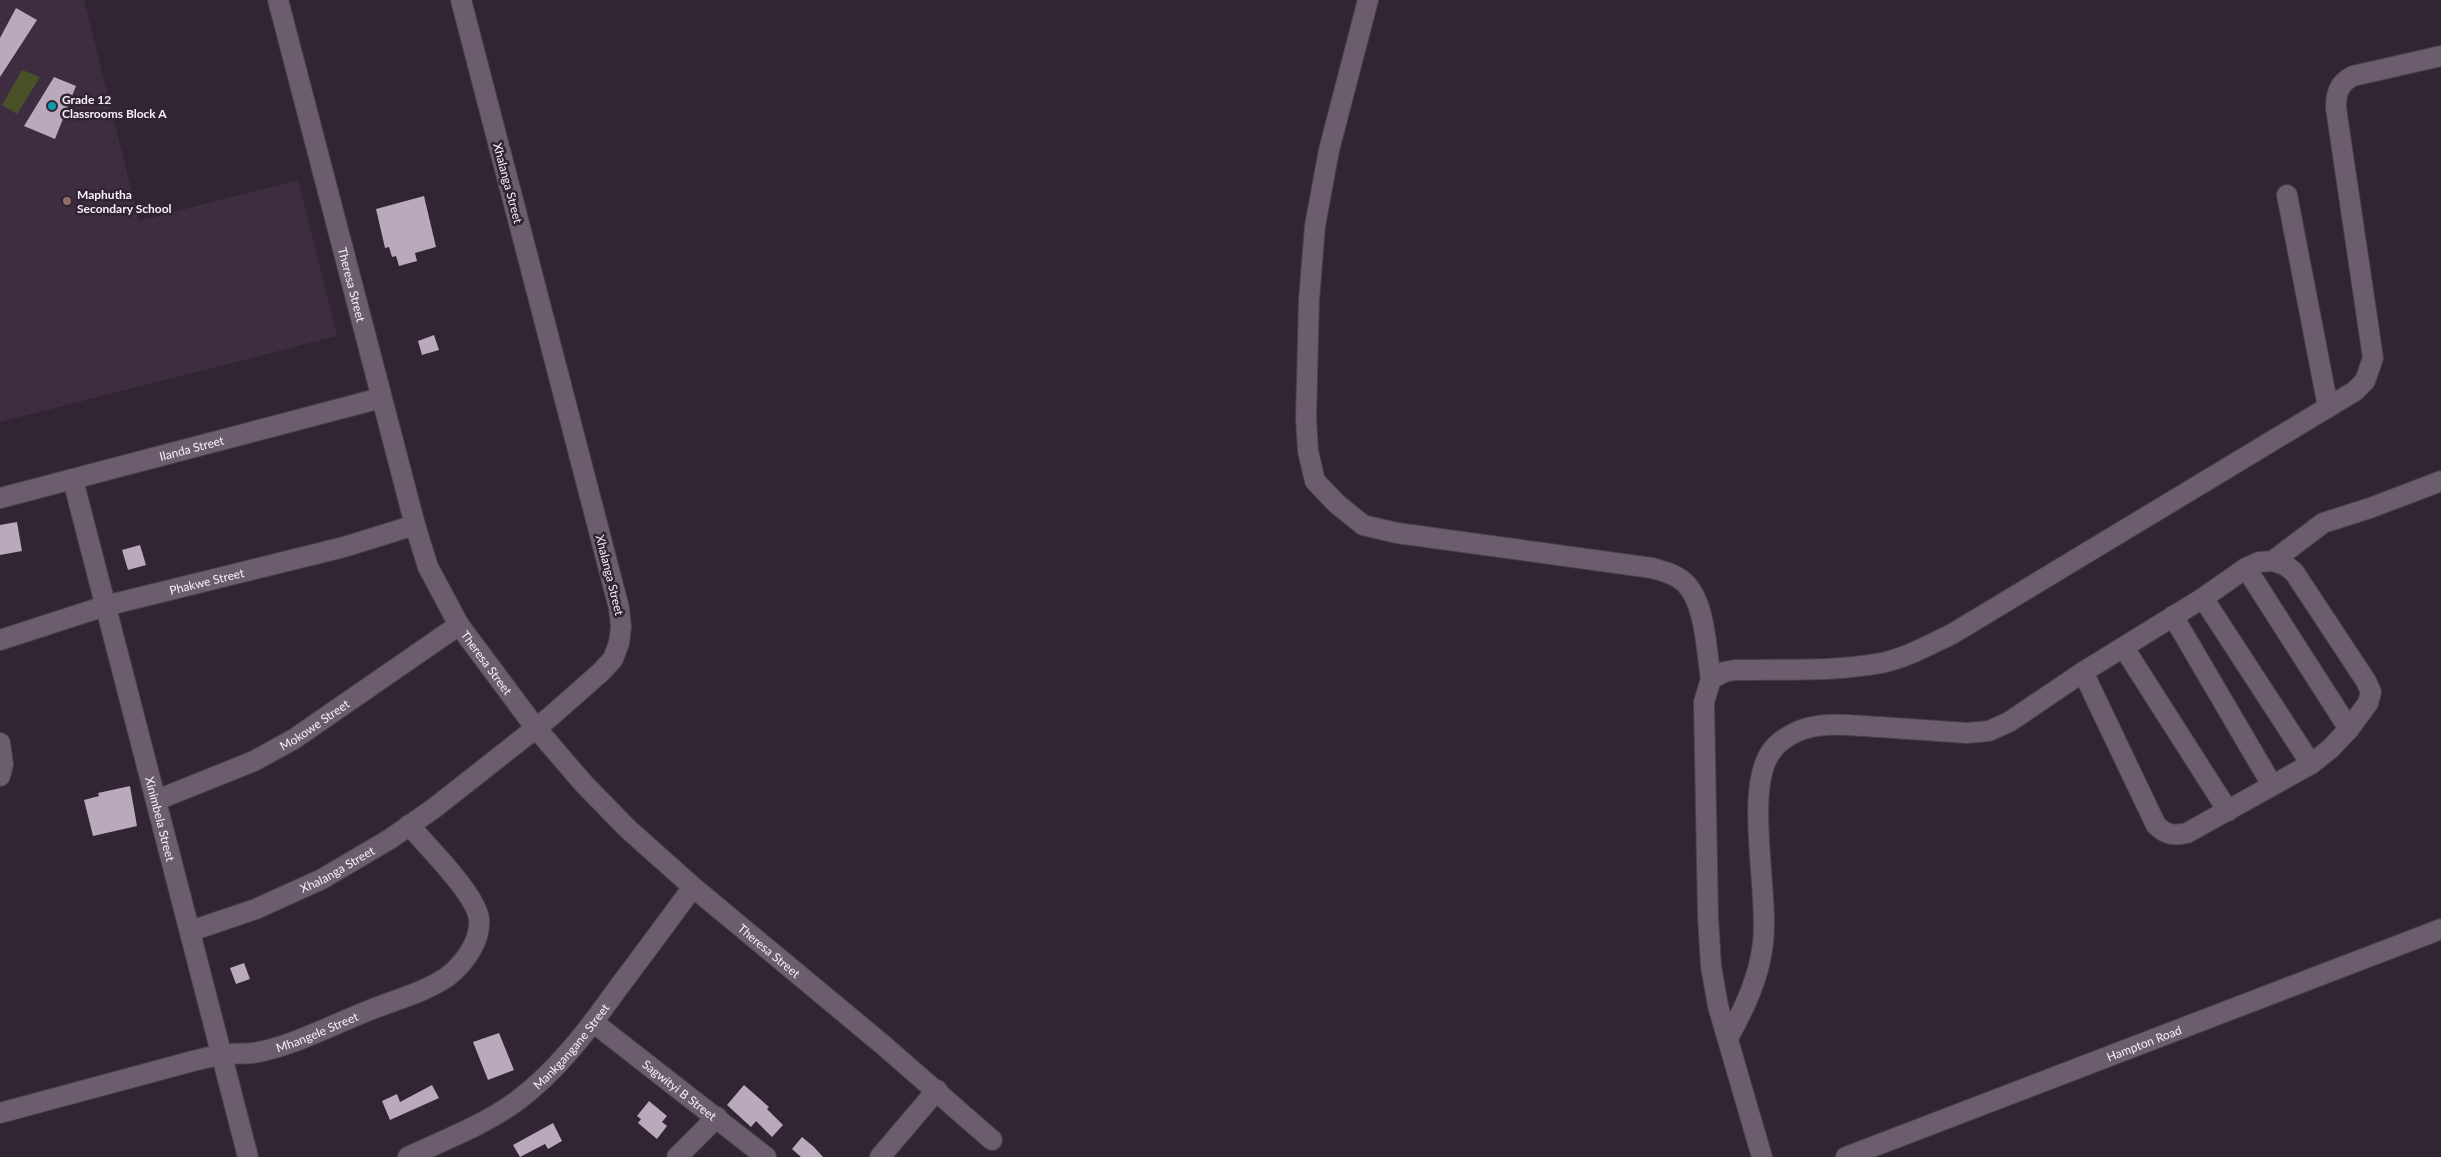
<svg xmlns="http://www.w3.org/2000/svg" width="2441" height="1157" viewBox="0 0 2441 1157" font-family="Lato,sans-serif">
<style>
.built{fill:#3e2c40}
.green{fill:#495129}
.building{fill:#baa9bc}
.lines{fill:none;stroke-linecap:round;stroke-linejoin:round}
.minor-casing{stroke:#4a3f4b;stroke-width:22}
.minor{stroke:#6c5d6e;stroke-width:20}
.culture-dot{fill:#0f9aa8;stroke:#312433;stroke-width:2}
.education-dot{fill:#8d6e63;stroke:#312433;stroke-width:2}
.labels{text-anchor:middle;dominant-baseline:central;stroke-width:5;stroke-linejoin:round;paint-order:stroke}
.poi-label{font-size:12px;font-weight:bold;fill:#f8eff9;stroke:#312433;text-anchor:start}
.street-label{font-size:12px;fill:#f8eff9;stroke:#312433}
</style>
<rect width="100%" height="100%" fill="#312433"/>
<path class="built" d="M0,0h84l55,221 159,-41 39,156 -337,86z"/>
<path class="green" d="M22,70l18,7 -23,37 -15,-9z"/>
<path class="building" d="M16,8l21,12 -37,57v-39z
M54,77l22,9 -21,53 -31,-13z
M424,196l12,51 -21,6 2,8 -18,5 -3,-10 -4,1 -3,-10 -4,1 -9,-39z
M434,335l5,15 -17,5 -4,-14z
M17,522l5,29 -22,4v-30z
M140,545l6,20 -18,5 -6,-20z
M130,786l7,40 -44,10 -9,-36 15,-4 -1,-3z
M244,963l6,16 -14,5 -6,-16z
M499,1033l15,37 -26,10 -15,-38z
M432,1085l7,13 -49,22 -8,-19 15,-7 3,8z
M744,1085l25,22 -2,2 16,16 -11,12 -16,-16 -5,6 -24,-22z
M649,1101l18,15 -5,6 5,4 -10,13 -19,-16 3,-4 -4,-3z
M553,1123l9,18 -14,8 -3,-5 -25,13 -7,-12z
M802,1137l12,10 9,10h-22l-9,-8z"/>
<g class="lines">
<defs>
<g id="minor">
<path id="s1" d="M278,0l137,525 13,42 31,58 76,102 49,57 44,45 65,58 189,157 110,96"/>
<path d="M1368,0l-39,150 -14,76 -6,74 -3,118 2,33 7,30 22,23 26,21 34,8 255,35c11,3 23,6 32,14 22,20 22,69 27,97"/>
<path d="M2287,195l41,212"/>
<path id="s2" d="M73,480l175,677"/>
<path id="s3" d="M0,498l381,-100"/>
<path d="M2273,561l50,-38 47,-15 71,-27"/>
<path d="M2246,568l103,161"/>
<path d="M2203,598l108,166"/>
<path d="M2173,616l99,169"/>
<path id="s4" d="M0,640l105,-34 239,-59 71,-22"/>
<path d="M2124,648l104,163"/>
<path d="M0,743l3,21 -3,12"/>
<path id="s5" d="M157,800l97,-39 40,-22 165,-114"/>
<path id="s6" d="M191,931l65,-22 66,-30 68,-40 43,-30 117,-92 51,-45 12,-13 6,-16 2,-16 -2,-19 -158,-608"/>
<path id="s7" d="M593,1022l173,135"/>
<path d="M1728,1038c17,-31 31,-60 35,-95 6,-49 -18,-148 6,-188 7,-12 19,-20 32,-25 25,-9 54,-4 79,-3 29,2 58,4 87,6l22,-2 20,-9 74,-50 120,-74 43,-30 13,-6 14,-1 12,4 9,7 72,109 5,11 -3,11 -19,26 -19,20 -19,15 -124,69c-13,3 -21,2 -31,-8l-73,-153"/>
<path id="s8" d="M0,1113l193,-52c9,-2 19,-5 29,-6 10,-2 21,-1 31,-2 38,-6 81,-29 117,-43 25,-10 55,-18 77,-33 17,-13 34,-36 32,-58 -3,-25 -53,-74 -70,-94"/>
<path id="s9" d="M408,1157c36,-17 76,-32 109,-56 41,-31 71,-71 101,-113 25,-33 50,-67 75,-101"/>
<path d="M677,1157l40,-40"/>
<path d="M880,1157l57,-67"/>
<path d="M1762,1157l-44,-151 -7,-40 -3,-49 -4,-215 7,-23 13,-7 11,-2c48,-1 99,2 146,-7 25,-5 48,-18 71,-29l403,-243 10,-10 8,-23 -37,-250c0,-15 3,-25 17,-32l88,-20"/>
<path id="s10" d="M1846,1157l595,-228"/>
</g>
</defs>
<use href="#minor" class="minor-casing"/>
<use href="#minor" class="minor"/>
</g>
<circle class="culture-dot" cx="52" cy="106" r="5"/>
<circle class="education-dot" cx="67" cy="201" r="5"/>
<g class="labels">
<g class="poi-label">
<text x="62" y="99">Grade 12<tspan x="62" dy="14">Classrooms Block A</tspan></text>
<text x="77" y="194">Maphutha<tspan x="77" dy="14">Secondary School</tspan></text>
</g>
<g class="street-label">
<text transform="translate(508 183) rotate(75)">Xhalanga Street</text>
<text stroke="none"><textPath href="#s1" startOffset="294">Theresa Street</textPath></text>
<text stroke="none"><textPath href="#s3" startOffset="198">Ilanda Street</textPath></text>
<text transform="translate(610 575) rotate(76)">Xhalanga Street</text>
<text stroke="none"><textPath href="#s4" startOffset="215">Phakwe Street</textPath></text>
<text stroke="none"><textPath href="#s1" startOffset="699">Theresa Street</textPath></text>
<text stroke="none"><textPath href="#s5" startOffset="175">Mokowe Street</textPath></text>
<text stroke="none"><textPath href="#s2" startOffset="350">Xinimbela Street</textPath></text>
<text stroke="none"><textPath href="#s6" startOffset="159">Xhalanga Street</textPath></text>
<text stroke="none"><textPath href="#s1" startOffset="1104">Theresa Street</textPath></text>
<text stroke="none"><textPath href="#s8" startOffset="328">Mhangele Street</textPath></text>
<text stroke="none"><textPath href="#s10" startOffset="319">Hampton Road</textPath></text>
<text stroke="none"><textPath href="#s9" startOffset="200">Mankgangane Street</textPath></text>
<text stroke="none"><textPath href="#s7" startOffset="110">Sagwityi B Street</textPath></text>
</g>
</g>
</svg>
